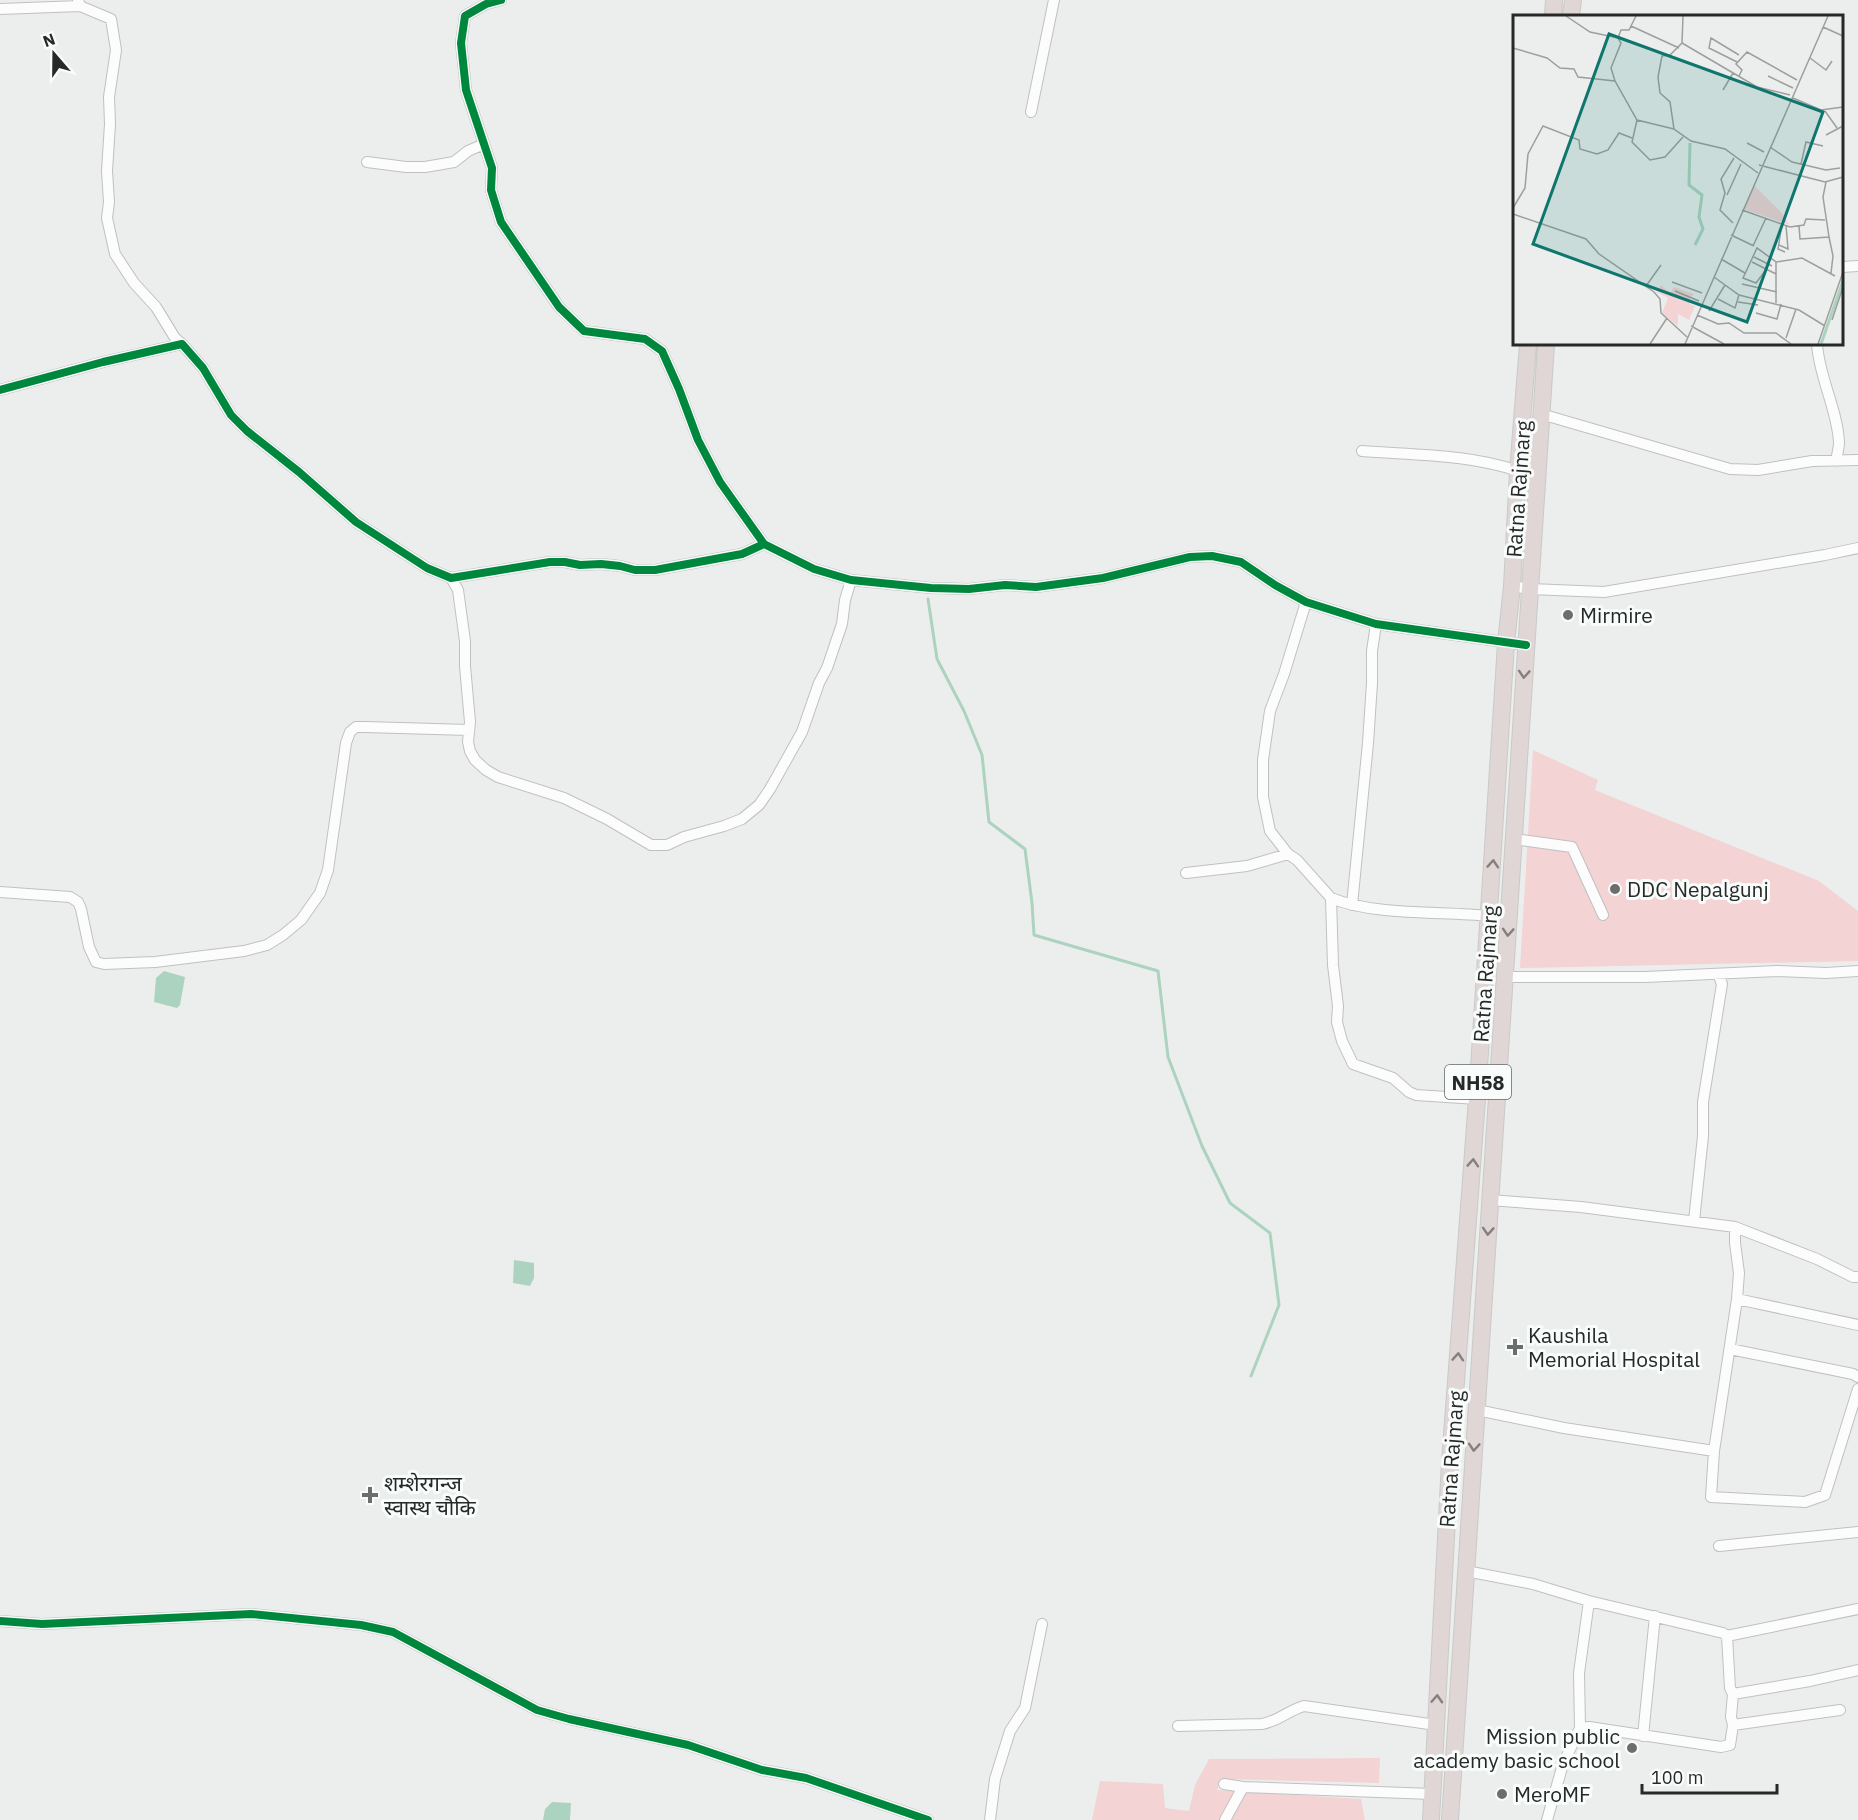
<svg xmlns="http://www.w3.org/2000/svg" width="1858" height="1820" viewBox="0 0 1858 1820" font-family="'IBM Plex Sans','Noto Sans Devanagari',sans-serif">
<style>
.green{fill:#f3d3d4}
.water{fill:#acd3bf}
.lines{fill:none;stroke-linecap:round;stroke-linejoin:round}
.stream{stroke:#acd3bf;stroke-width:3}
.minor-casing{stroke:#bfc1c0;stroke-width:12}
.highway-casing{stroke:#c8cac9;stroke-width:18}
.minor{stroke:#fcfcfc;stroke-width:10}
.highway{stroke:#e0d6d6;stroke-width:16}
.cycleway-casing{stroke:#f8fcfa;stroke-width:11}
.cycleway{stroke:#00873e;stroke-width:8}
.oneway{stroke:#84807f}
.poi-dot{fill:#6c6e6d;stroke:#f8fcfa;stroke-width:2}
.labels{text-anchor:middle;dominant-baseline:central;stroke-width:6;stroke-linejoin:round;paint-order:stroke}
.shield{fill:#f8fcfa;stroke:#666867;stroke-width:1.5}
.shield-label{font-size:20px;font-weight:bold;fill:#272928}
.street-label{font-size:21px;fill:#272928;stroke:#f8fcfa}
.poi-label{font-size:21px;fill:#272928;stroke:#f8fcfa;text-anchor:start}
.inset-river{fill:none;stroke:#acd3bf;stroke-width:3}
.inset-road{fill:none;stroke:#9d9f9e;stroke-width:1.5}
.view{fill:#0f766e;fill-opacity:0.15;stroke:#0f766e;stroke-width:3}
.inset-edge{fill:none;stroke:#272928;stroke-width:3}
</style>
<rect width="100%" height="100%" fill="#eceeed"/>
<path class="green" d="M1533,750l65,30 -3,10 224,91 39,30v50l-338,7z
M1380,1758l-1,25 -158,-4 -4,11 144,9 4,21h-273l8,-39 63,3 2,24 24,3 6,-26 14,-26z"/>
<path class="water" d="M164,971l21,6 -5,28 -3,3 -23,-6 2,-24z
M514,1260l20,3v15l-4,8 -17,-3z
M552,1802l19,1 -1,17h-27l2,-11z"/>
<g class="lines">
<path class="stream" d="M928,599l9,60 27,52 18,44 7,67 36,27 7,54 2,32 124,36 10,86 34,89 28,57 40,30 9,72 -28,71"/>
<defs>
<path id="minor" d="M501,0l-15,4 -21,12 -4,27 5,47 26,78 -1,22 10,32 58,85 25,24 61,8 17,12 17,38 19,51 22,42 44,62 50,25 37,11 80,8 38,1 36,-4 31,2 67,-9 87,-21 22,-1 29,6 34,23 31,17 70,22 150,21
M80,6l31,13 5,31 -7,47 1,27 -3,47 2,31 -2,16 8,36 19,29 22,24 19,31 7,6
M0,9l80,-3 -2,-6
M1031,112l23,-112
M367,162l39,5h19l29,-5 14,-11 16,-7
M1842,267l16,-1
M1817,344c2,33 20,64 22,98 0,6 -2,13 -3,19
M0,390l103,-28 79,-18 21,24 28,47 16,16 52,41 57,50 71,46 24,10 99,-16h15l15,3 21,-1 19,2 15,4h20l87,-16 22,-10
M1541,414l189,55 28,1 54,-9 46,-1
M1362,451c51,4 107,3 156,20
M451,578l7,12 7,51v25l5,56 -2,20 2,9 5,9 11,10 12,7 66,21 43,21 44,26h16l17,-8 40,-11 18,-7 17,-14 11,-16 32,-57 17,-49 8,-15 15,-44 3,-24 6,-20
M1512,586l18,3 74,3 221,-37 33,-7
M1306,602l-22,72 -14,37 -7,49v37l7,34 18,23 9,6 34,38 2,67 5,41 -1,16 5,19 11,23 40,14 16,14 7,3 61,4
M1514,839l58,8 31,68
M1186,873l61,-7 41,-12
M0,892l70,5 8,5 3,7 8,38 7,15 8,2 51,-2 89,-11 23,-6 16,-10 18,-15 19,-27 8,-23 18,-127 4,-11 6,-5h9l104,3
M1331,898c44,18 110,13 158,18
M1352,905l16,-162 4,-60v-32l4,-27
M1505,977h140l132,-6 49,2 32,-2
M1490,1200l91,7 154,20
M1694,1221l9,-85v-34l19,-118 -4,-10
M1858,1277h-5l-36,-18 -82,-32v16l4,30 -2,26 -23,152 -3,46 94,5 20,-7 33,-106
M1737,1299l121,26
M1730,1349l123,25 5,3
M1477,1410l87,18 150,23
M1719,1546l139,-14
M1466,1571l67,13 56,17 134,32 4,3 131,-27
M0,1621l42,3 209,-10 110,11 32,7 144,78 32,9 119,26 74,25 44,8 122,42
M1733,1694l77,-13 48,-11
M1733,1725l107,-15
M1178,1726l84,-2c17,-3 25,-13 42,-18l132,19
M1580,1728l9,-1 132,20 9,-2 3,-20 -2,-8 2,-23 -3,-6 -3,-52
M1643,1736l12,-120
M1224,1784l19,3 189,7
M990,1820l5,-41 15,-48 15,-23 17,-84
M1225,1820l18,-33
M1547,1820l16,-56 17,-36 -1,-55 10,-72"/>
<path id="highway" d="M1553,16l1,-16
M1571,16l2,-16
M1431,1820l19,-358 27,-363 29,-456 6,-57 6,-115 10,-127
M1450,1820l96,-1476"/>
</defs>
<use href="#minor" class="minor-casing"/>
<use href="#highway" class="highway-casing"/>
<use href="#minor" class="minor"/>
<use href="#highway" class="highway"/>
<defs>
<path id="cycleway" d="M501,0l-15,4 -21,12 -4,27 5,47 26,78 -1,22 10,32 58,85 25,24 61,8 17,12 17,38 19,51 22,42 44,62 50,25 37,11 80,8 38,1 36,-4 31,2 67,-9 87,-21 22,-1 29,6 34,23 31,17 70,22 150,21
M0,390l103,-28 79,-18 21,24 28,47 16,16 52,41 57,50 71,46 24,10 99,-16h15l15,3 21,-1 19,2 15,4h20l87,-16 22,-10
M0,1621l42,3 209,-10 110,11 32,7 144,78 32,9 119,26 74,25 44,8 122,42"/>
</defs>
<use href="#cycleway" class="cycleway-casing"/>
<use href="#cycleway" class="cycleway"/>
</g>
<defs><path id="oneway-chevron" d="M-2-3.5L2.5 0L-2 3.5" fill="none" stroke-width="1.6" stroke-linecap="round" stroke-linejoin="round" transform="scale(1.5)"/></defs>
<g class="oneway">
<use href="#oneway-chevron" transform="translate(1524 674) rotate(94)"/>
<use href="#oneway-chevron" transform="translate(1493 864) rotate(-86)"/>
<use href="#oneway-chevron" transform="translate(1508 932) rotate(94)"/>
<use href="#oneway-chevron" transform="translate(1473 1163) rotate(-86)"/>
<use href="#oneway-chevron" transform="translate(1488 1231) rotate(94)"/>
<use href="#oneway-chevron" transform="translate(1458 1357) rotate(-86)"/>
<use href="#oneway-chevron" transform="translate(1474 1447) rotate(94)"/>
<use href="#oneway-chevron" transform="translate(1437 1699) rotate(-87)"/>
</g>
<g class="poi-dot">
<circle cx="1568" cy="615" r="6"/>
<circle cx="1615" cy="889" r="6"/>
<path d="M1512 1338h6v6h6v6h-6v6h-6v-6h-6v-6h6z"/>
<path d="M367 1486h6v6h6v6h-6v6h-6v-6h-6v-6h6z"/>
<circle cx="1632" cy="1748" r="6"/>
<circle cx="1502" cy="1794" r="6"/>
</g>
<g class="labels">
<rect class="shield" x="1445" y="1065" width="66" height="34" rx="4.5"/>
<g class="shield-label">
<text x="1478" y="1082">NH58</text>
</g>
<g class="street-label">
<text transform="translate(1518 489) rotate(-86)">Ratna Rajmarg</text>
<text transform="translate(1485 974) rotate(-86)">Ratna Rajmarg</text>
<text transform="translate(1451 1459) rotate(-86)">Ratna Rajmarg</text>
</g>
<g class="poi-label">
<text x="1580" y="615">Mirmire</text>
<text x="1627" y="889">DDC Nepalgunj</text>
<text x="1528" y="1335">Kaushila<tspan x="1528" dy="24">Memorial Hospital</tspan></text>
<text x="384" y="1483">शम्शेरगन्ज<tspan x="384" dy="24">स्वास्थ चौकि</tspan></text>
<text x="1620" y="1736" text-anchor="end">Mission public<tspan x="1620" dy="24">academy basic school</tspan></text>
<text x="1514" y="1794">MeroMF</text>
</g>
</g>
<g transform="translate(1513 15)">
<rect width="330" height="330" fill="#eceeed"/>
<path d="M241,170l27,27 9,13 -47,-16zM148,270l9,8 4,-6 20,7 -4,4v6l5,2 -6,14 -11,-6v12l-16,-13 6,-15 -11,-6z" fill="#f3d3d4"/>
<path class="inset-river" d="M177,128l-1,42 13,10 -3,22 4,12 -8,16M308,329l22,-63"/>
<path class="inset-road" d="M53,1l24,16 28,6 3,-8h8l7,-14M170,1l-1,27 75,44 33,8M118,11l48,22M310,12l20,9M169,28l-12,12 -8,1 -4,21 2,16 10,9 4,27 17,12 34,8 33,24M0,33l34,10 13,10 14,1 4,8 37,4 22,39 37,9M297,43l16,12 6,-9M224,47l-28,-14 2,-10 28,17M226,61l3,-6 -6,-6 11,-12 50,28M255,61l25,12M102,66l-4,-13 10,-25 -3,-5M210,75l10,-17M280,83l28,12 22,-3M312,96l12,17M124,105l-5,22 18,18 15,-3 18,-20M313,120l17,-9M234,128l17,9M257,132l22,15 34,8 14,-2M288,149l5,-22 17,4M246,150l66,17 18,-5M214,180l14,-31M0,193l12,-20 3,-34 15,-28 36,14 1,9 17,5 11,-4 11,-17 13,5M229,195l48,17 14,-2 2,-6 19,1M0,199l73,25 13,15 55,38 6,7 1,14 26,24M220,208l-13,-13 5,-17 -4,-14 13,-21M269,209l-4,25 7,3M286,211l1,13 29,-2 -6,-40 3,-15M218,220l23,11M316,222l4,19 -2,17M266,230l9,4 -2,-24M240,231l13,-28M241,242l18,9M208,244l24,14M239,247l24,12M263,247l26,-4 33,18M252,256l-9,12 -13,-5 14,-30 19,14v41M201,262l25,18 60,15 26,16M159,267l30,11M229,269l35,8M133,271l15,-21M162,276l24,10M205,284l17,9 4,-13M225,287l20,3M196,296l16,-26M243,298l21,6 4,-15M184,300l21,9 11,-1 15,10h32l15,11M319,305l11,-33M178,311l33,18M273,323l10,-29M137,329l17,-26M172,329l143,-328M305,329l25,-72"/>
<path class="view" d="M96,19l214,78 -76,210 -214,-78z"/>
<rect width="330" height="330" class="inset-edge"/>
</g>
<g transform="translate(54 54) rotate(340)" stroke="#f8fcfa" stroke-width="4.5" paint-order="stroke">
<path d="M0-4.5L10 22L0 15L-10 22Z" fill="#272928"/>
<text y="-9" font-size="16" font-weight="bold" text-anchor="middle" fill="#272928">N</text>
</g>
<path d="M1642 1784v9h135v-9" fill="none" stroke="#272928" stroke-width="3"/>
<text x="1651" y="1784" font-size="18" fill="#272928" stroke="#f8fcfa" stroke-width="4.5" paint-order="stroke">100 m</text>
</svg>
